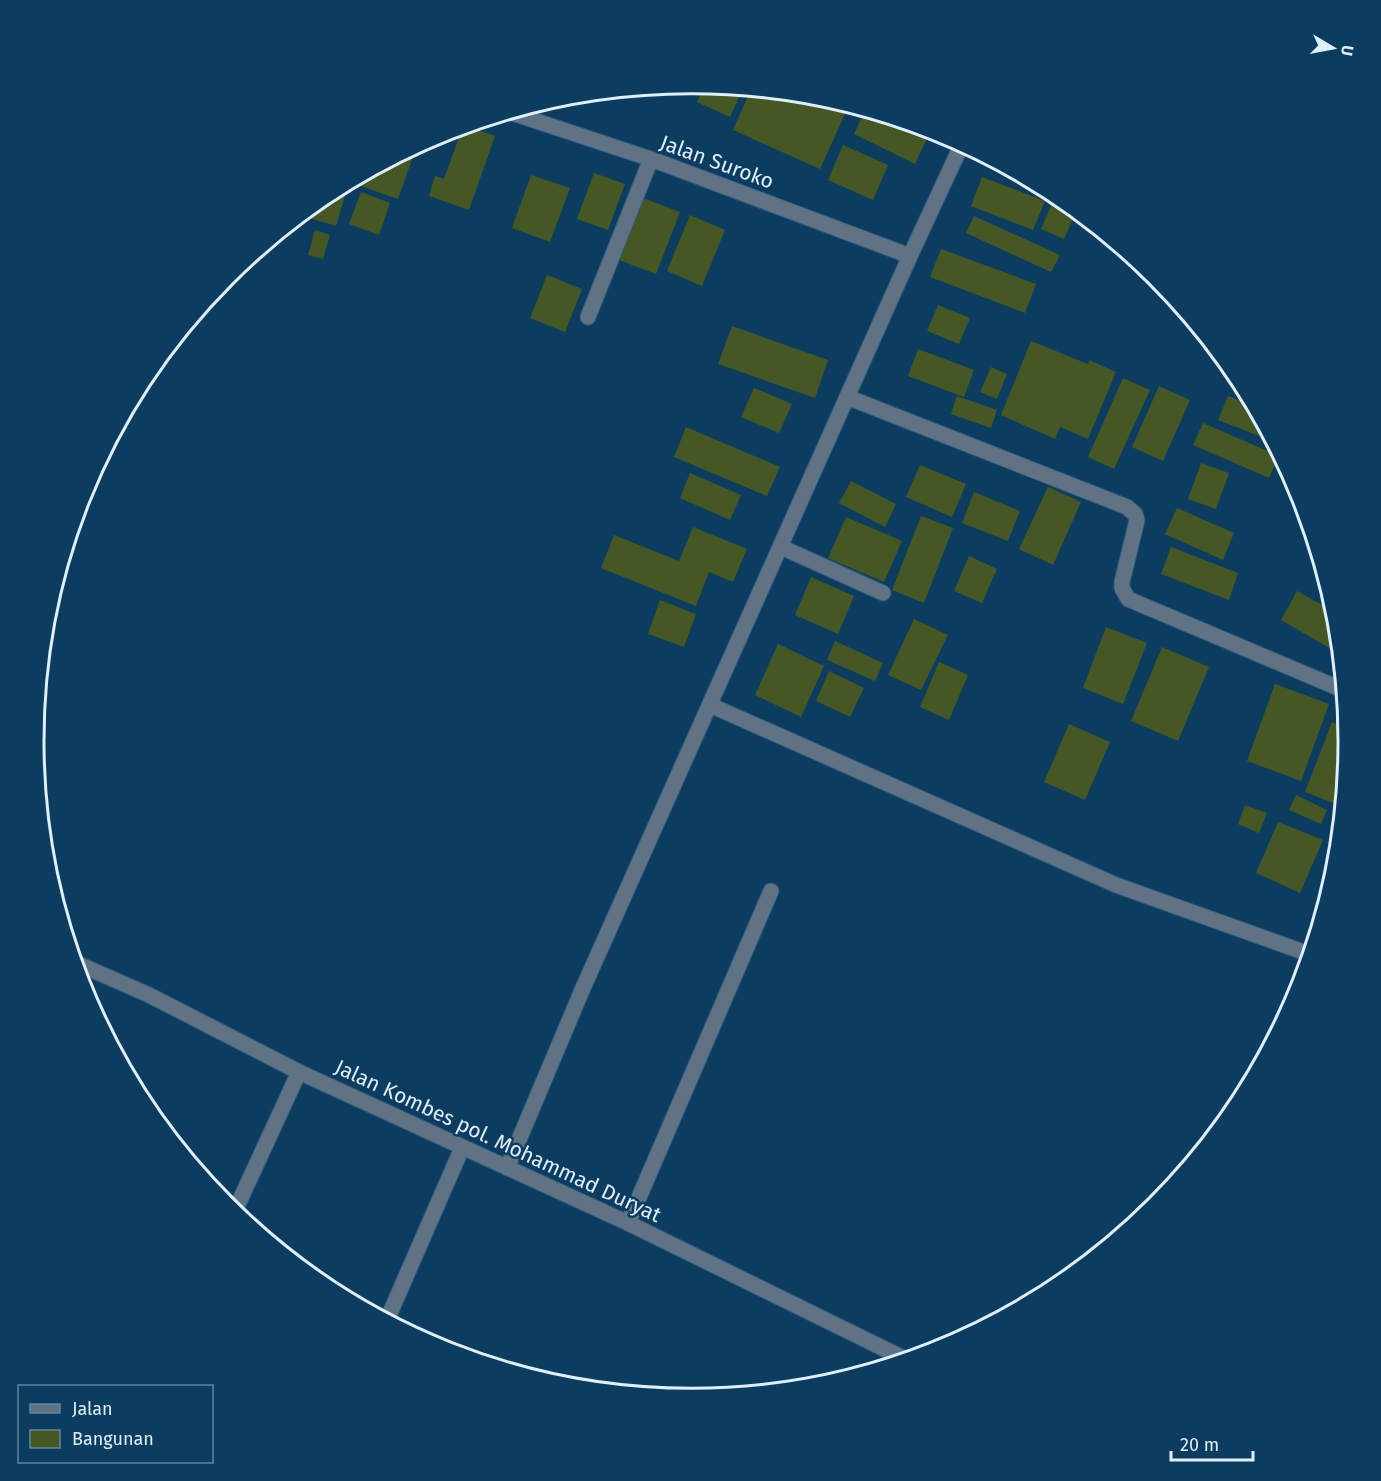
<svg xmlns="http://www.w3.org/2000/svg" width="1381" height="1481" viewBox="0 0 1381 1481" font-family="'Fira Sans',sans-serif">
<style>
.building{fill:#455823}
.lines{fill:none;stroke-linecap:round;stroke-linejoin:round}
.minor-casing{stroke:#2e597a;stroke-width:17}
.tertiary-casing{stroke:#2e597a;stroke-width:17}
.minor{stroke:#607385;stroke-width:15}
.tertiary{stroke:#607385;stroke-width:15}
.labels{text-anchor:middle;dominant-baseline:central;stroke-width:5;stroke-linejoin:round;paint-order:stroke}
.street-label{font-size:21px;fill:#e0effc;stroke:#0c3d61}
.rim{fill:none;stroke:#e0effc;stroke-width:3}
</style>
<rect width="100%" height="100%" fill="#0c3d61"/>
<path class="building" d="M705,84l38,4 -13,29 -33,-15z
M751,89l68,7 30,9 -29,64 -87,-39z
M865,110l66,20 -16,34 -61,-30z
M465,125l30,11 -26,74 -40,-14 6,-20 9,3 19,-53z
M417,145l-19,54 -40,-14 3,-11z
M843,145l45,20 -15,35 -45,-20z
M992,160l42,22 -1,1 -43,-16z
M594,173l31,11 -17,46 -31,-11z
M531,175l39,13 -20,54 -38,-14z
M982,177l63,24 -12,29 -62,-24z
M331,190l14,5 -9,31 -37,-11z
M361,192l29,11 -11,32 -30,-11z
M643,198l37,14 -24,62 -37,-14z
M1053,201l23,11 -12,27 -23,-10z
M690,215l35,15 -23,56 -35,-15z
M974,216l86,39 -9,17 -85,-39z
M315,230l15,5 -7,24 -15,-4z
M941,249l95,35 -11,29 -95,-36z
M547,275l35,14 -17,43 -35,-14z
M938,305l32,13 -11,26 -32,-13z
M732,326l96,34 -13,38 -97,-34z
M1031,341l57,23 1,-4 27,12 -28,67 -28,-12 -5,12 -54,-24z
M918,349l56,21 -10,27 -56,-21z
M991,367l16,7 -10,25 -17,-7z
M1123,378l27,12 -36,79 -26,-12z
M1159,386l31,14 -27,61 -31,-14z
M754,388l38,16 -13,29 -38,-16z
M957,396l40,14 -6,18 -40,-14z
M1228,396l26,10 15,29 -2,4 -49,-19z
M1203,423l76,33 -10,22 -76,-33z
M686,427l94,40 -13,29 -93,-39z
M1201,463l28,10 -13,36 -28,-10z
M920,465l46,19 -14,33 -46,-20z
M690,473l51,22 -11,25 -50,-22z
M851,481l45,23 -11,23 -46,-24z
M1048,487l33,15 -28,63 -34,-16z
M974,492l46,19 -12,30 -46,-18z
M1177,508l57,25 -11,27 -58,-26z
M921,516l32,12 -29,75 -32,-13z
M846,517l56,24 -18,41 -56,-24z
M693,527l54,22 -14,33 -24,-10 -13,34 -95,-38 13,-33 65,26z
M1171,547l67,26 -9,27 -68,-26z
M969,556l28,13 -15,34 -28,-12z
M811,577l43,19 -16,38 -43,-19z
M1297,591l38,21 3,28 -5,10 -52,-30z
M660,600l36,14 -12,33 -36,-13z
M914,619l34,16 -27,55 -33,-15z
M1106,627l41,16 -24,61 -40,-16z
M835,641l48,22 -8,18 -48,-21z
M778,644l46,22 -23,51 -46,-22z
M1162,647l47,20 -31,74 -47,-20z
M939,662l29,13 -19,45 -29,-13z
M829,671l35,17 -14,29 -34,-16z
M1275,684l54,20 -28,77 -54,-20z
M1332,722l15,6 1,13 -5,53 -5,11 -33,-13z
M1069,724l41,18 -25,58 -41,-18z
M1296,795l31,15 -6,14 -32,-14z
M1245,805l22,8 -8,20 -21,-9z
M1278,822l45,18 -23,53 -44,-20z"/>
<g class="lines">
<defs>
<path id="minor" d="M509,112l142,47 259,97
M588,317l63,-158
M847,397l280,110 8,7 2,6 -15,62v6l6,11 215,91
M781,547l102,46
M710,705l406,180 193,69
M234,1213l65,-141
M628,1223l143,-332
M387,1320l75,-172"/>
<path id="tertiary" d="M74,962l75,33 150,77 329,151 277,136
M507,1168l76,-180 327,-732 52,-112"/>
</defs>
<use href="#minor" class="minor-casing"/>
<use href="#tertiary" class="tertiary-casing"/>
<use href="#minor" class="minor"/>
<use href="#tertiary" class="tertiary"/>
</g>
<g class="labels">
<g class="street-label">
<text transform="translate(717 162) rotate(20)">Jalan Suroko</text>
<text transform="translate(498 1141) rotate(25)">Jalan Kombes pol. Mohammad Duryat</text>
</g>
</g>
<path d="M0 0H1381V1481H0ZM44 741a647 647 0 1 1 1294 0a647 647 0 1 1-1294 0Z" fill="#0c3d61" fill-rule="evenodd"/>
<path class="rim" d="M44 741a647 647 0 1 1 1294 0a647 647 0 1 1-1294 0Z"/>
<rect x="18" y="1385" width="195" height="78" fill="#0c3d61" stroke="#61849f" stroke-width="1.5"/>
<rect x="30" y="1404" width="30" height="9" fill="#607385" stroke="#61849f" stroke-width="1.5"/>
<text x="72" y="1415" font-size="18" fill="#e0effc">Jalan</text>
<rect x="30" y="1430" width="30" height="18" fill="#455823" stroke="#61849f" stroke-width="1.5"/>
<text x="72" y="1445" font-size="18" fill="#e0effc">Bangunan</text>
<g transform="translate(1333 48) rotate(100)" stroke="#0c3d61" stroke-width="4.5" paint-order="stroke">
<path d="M0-4.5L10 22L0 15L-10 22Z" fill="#e0effc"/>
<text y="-9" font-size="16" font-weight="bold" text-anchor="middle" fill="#e0effc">U</text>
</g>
<path d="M1171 1451v9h82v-9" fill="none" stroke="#e0effc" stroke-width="3"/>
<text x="1180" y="1451" font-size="18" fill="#e0effc" stroke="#0c3d61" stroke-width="4.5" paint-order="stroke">20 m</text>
</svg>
